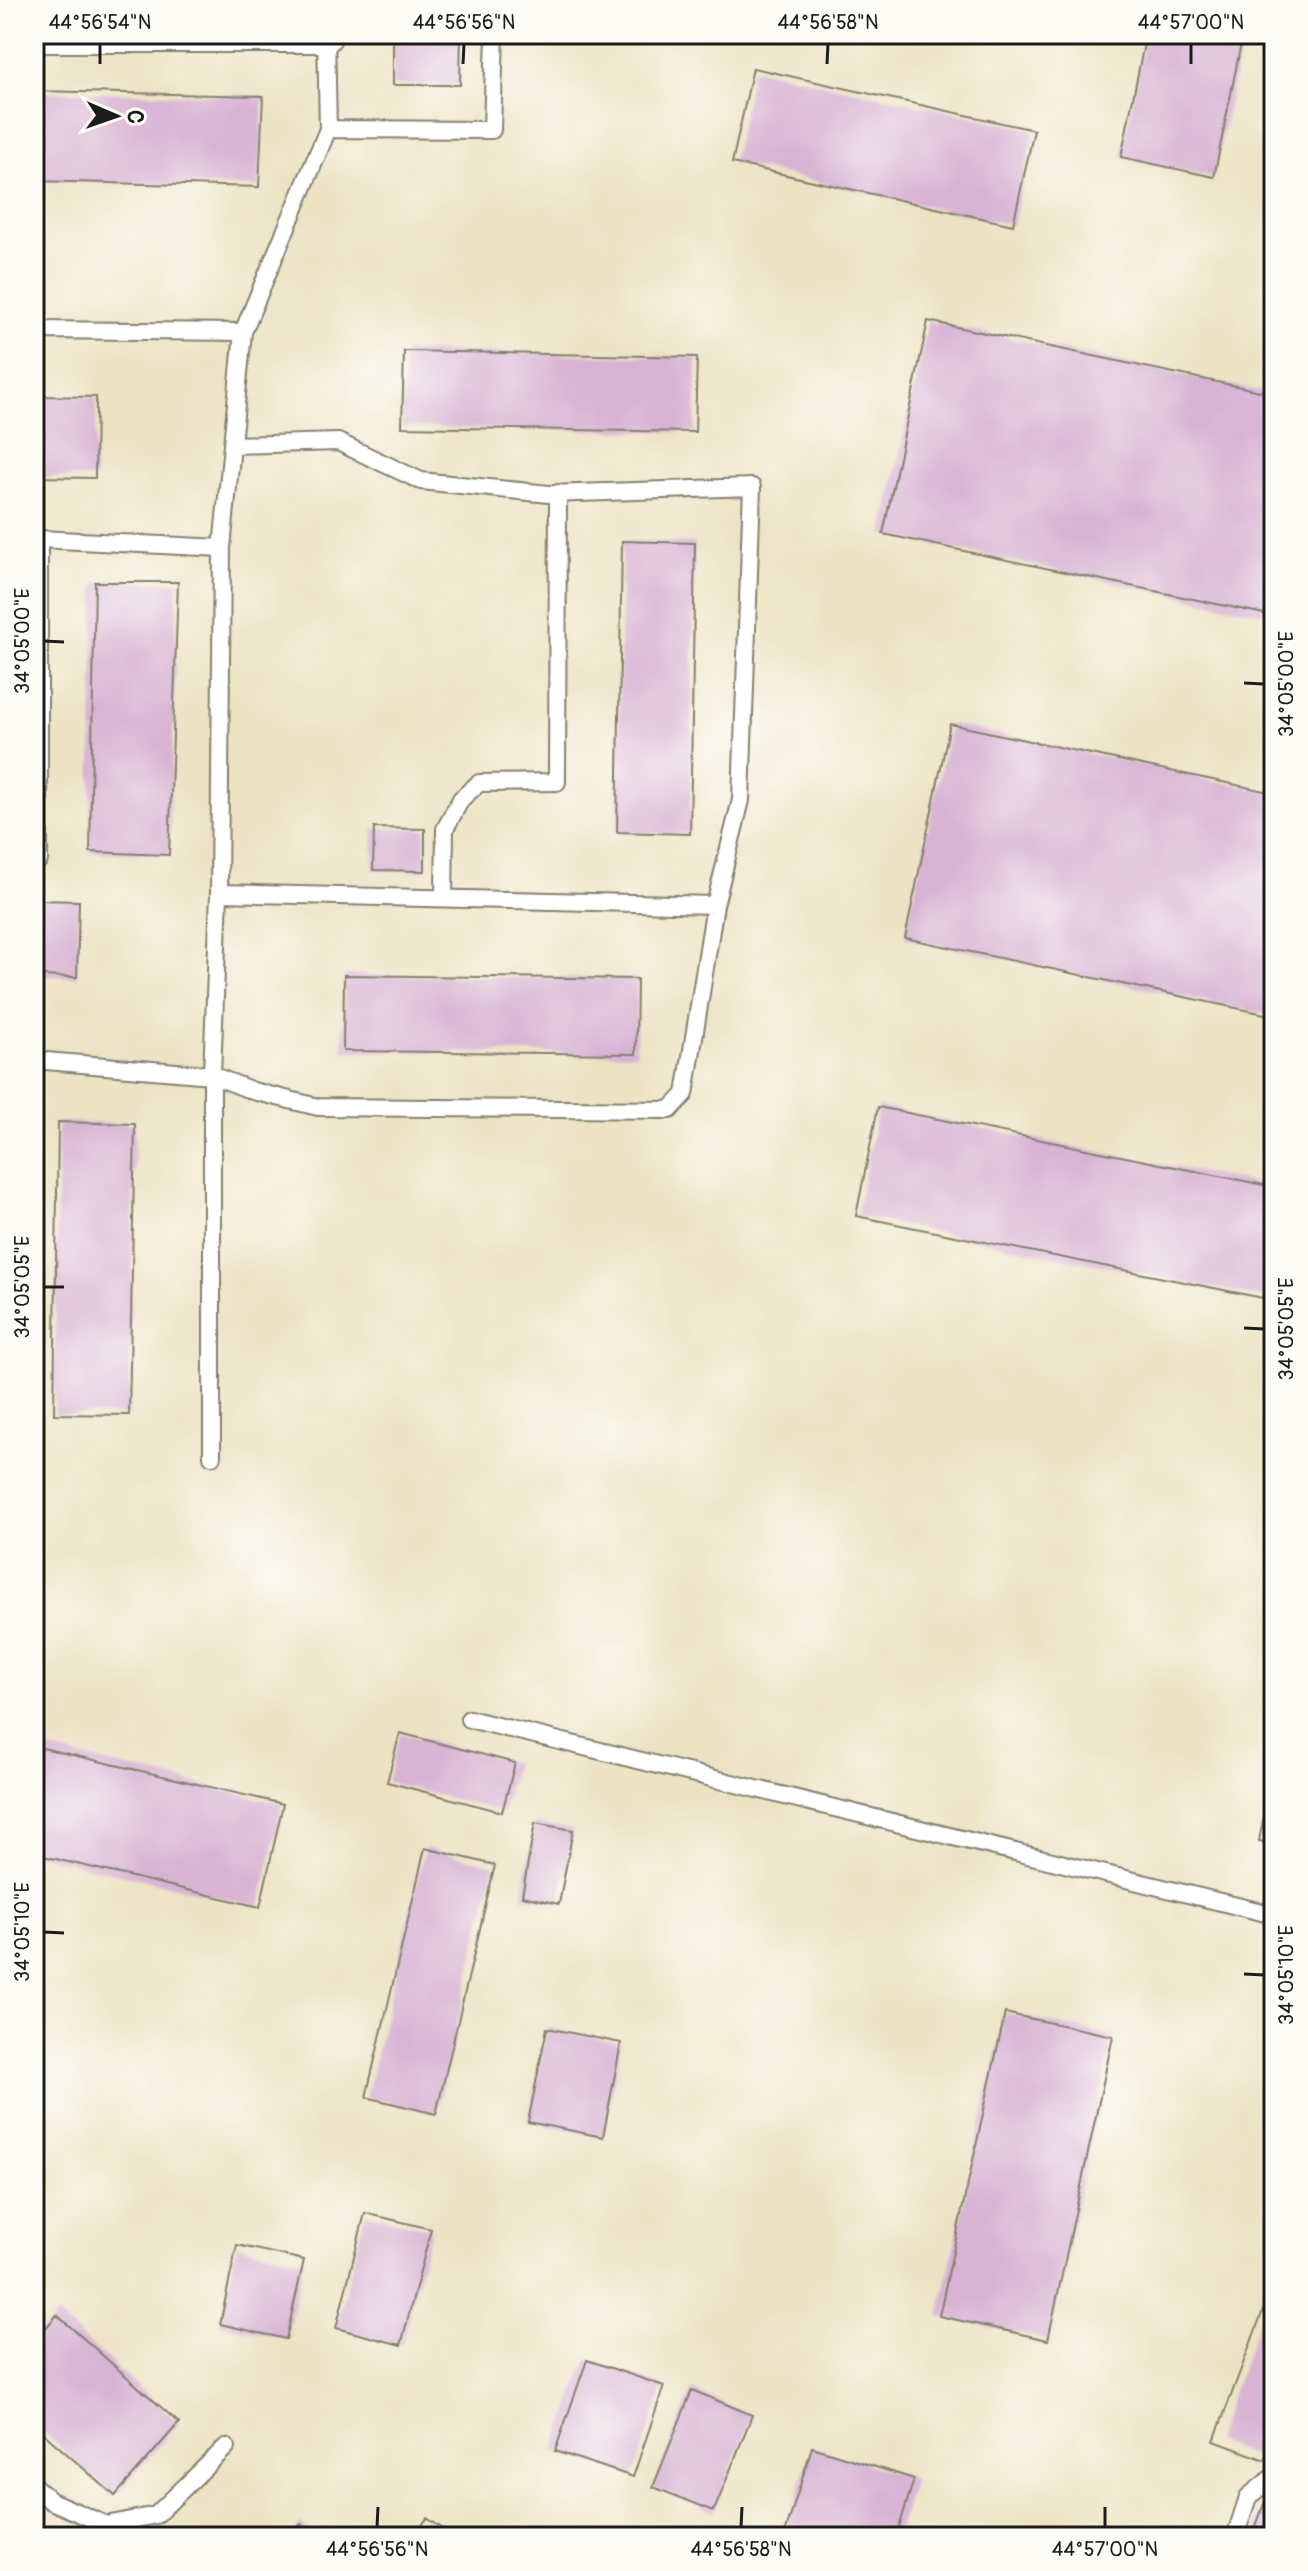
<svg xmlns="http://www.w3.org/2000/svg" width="1308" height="2571" viewBox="0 0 1308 2571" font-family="Pangolin,sans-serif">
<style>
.building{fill:#d8b3d4}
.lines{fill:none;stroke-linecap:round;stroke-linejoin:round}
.lane-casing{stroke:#848070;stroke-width:20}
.street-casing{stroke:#848070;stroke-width:34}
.lane{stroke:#fff;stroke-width:16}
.street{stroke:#fff;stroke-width:30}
.ticks{fill:none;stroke:#1c1c1c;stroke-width:3}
.neatline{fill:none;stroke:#1c1c1c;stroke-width:3}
.ticks-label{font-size:20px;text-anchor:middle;fill:#1c1c1c}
</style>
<rect width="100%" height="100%" fill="#fdfcf7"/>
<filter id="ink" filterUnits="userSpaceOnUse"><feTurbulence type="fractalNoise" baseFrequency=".0125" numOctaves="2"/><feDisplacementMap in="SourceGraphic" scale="16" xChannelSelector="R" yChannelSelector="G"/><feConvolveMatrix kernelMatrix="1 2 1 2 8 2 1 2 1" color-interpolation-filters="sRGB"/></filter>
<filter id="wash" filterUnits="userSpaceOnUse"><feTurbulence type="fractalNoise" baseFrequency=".006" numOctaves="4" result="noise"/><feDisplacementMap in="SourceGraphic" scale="32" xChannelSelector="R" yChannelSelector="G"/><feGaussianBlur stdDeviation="1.8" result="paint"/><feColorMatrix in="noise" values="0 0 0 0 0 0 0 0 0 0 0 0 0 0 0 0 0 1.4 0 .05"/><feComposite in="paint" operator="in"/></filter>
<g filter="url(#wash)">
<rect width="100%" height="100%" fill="#ede3c4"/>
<g id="blocks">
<path class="building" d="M393,34h68l-1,51h-67z
M1146,34h97l-29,143 -93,-20z
M753,68l281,62 -21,95 -281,-62z
M34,91l229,5 -4,91 -225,-6z
M928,321l346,73v222l-391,-82z
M404,351l293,6 -2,75 -293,-5z
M34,396l62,1 -1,81 -61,-1z
M622,541l73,2 -5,291 -73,-2z
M95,582h83l-9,273 -79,-3z
M950,724l324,69v223l-369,-78z
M374,828l51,1v42l-52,-1z
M34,900l45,1 -2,76 -43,-1z
M344,975l293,4 -1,75 -293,-3z
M878,1107l396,80v59l-11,52 -407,-82z
M58,1122l77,2 -6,291 -75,-1z
M400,1733l115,30 -13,49 -115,-30z
M34,1746l249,58 -23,103 -226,-53z
M1267,1801l7,2v41l-15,-3z
M535,1823l38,7 -14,74 -37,-8z
M425,1848l70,17 -59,249 -70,-17z
M1005,2013l108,23 -65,304 -109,-24z
M547,2028l74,15 -18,94 -75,-15z
M365,2213l66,16 -30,116 -65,-17z
M237,2245l67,15 -18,79 -66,-15z
M1274,2281v156l-9,23 -51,-19z
M57,2315l122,108 -64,73 -81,-71v-84z
M587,2360l77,26 -31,91 -78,-26z
M692,2390l60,25 -38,96 -61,-24z
M812,2447l102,32 -18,58h-112z
M1264,2504l10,4v29h-22z
M427,2518l28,19h-41z
M301,2524l16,13h-27z
M1037,2524l39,12v1h-43z"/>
</g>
</g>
<g filter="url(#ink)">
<use href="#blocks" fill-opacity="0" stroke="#848070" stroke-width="2"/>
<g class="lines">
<defs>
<path id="lane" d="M328,129l164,1 3,-96
M34,330l209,2
M34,860h5v-321l183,9 21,-216 85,-203 -2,-95
M219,893l496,12 26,-105 11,-313 -203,7 -128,-13 -83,-39 -106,3
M444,898l1,-69 16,-30 18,-16 78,-1 1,-289
M34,1060l178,15 7,-182 3,-345
M212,1456v-381l41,16 65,16 352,3 15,-16 30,-189
M469,1719l805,196
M34,2486l17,15 55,24 50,-10 70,-68
M1235,2537l13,-40 26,-21"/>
<path id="street" d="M34,37h292"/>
</defs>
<use href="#lane" class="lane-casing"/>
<use href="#street" class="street-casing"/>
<use href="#lane" class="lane"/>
<use href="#street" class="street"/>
</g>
</g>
<path class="ticks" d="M100,64v-20M463,64l1,-20M827,64l1,-20M1191,64v-20M44,641l20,1M1244,683l20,1M44,1287h20M1244,1328l20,1M44,1932l20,1M1244,1974l20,1M377,2527l1,-20M741,2527l1,-20M1105,2527v-20"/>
<rect width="1308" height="2571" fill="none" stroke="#fdfcf7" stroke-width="88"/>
<g transform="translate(116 116) rotate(92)" stroke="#fdfcf7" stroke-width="6" paint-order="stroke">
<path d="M0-6L14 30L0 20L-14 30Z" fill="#1c1c1c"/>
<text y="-12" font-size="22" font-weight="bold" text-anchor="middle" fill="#1c1c1c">С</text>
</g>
<rect x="44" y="44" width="1220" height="2483" class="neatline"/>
<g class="ticks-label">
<text x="100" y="29">44°56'54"N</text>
<text x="464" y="29">44°56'56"N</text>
<text x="828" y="29">44°56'58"N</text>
<text x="1191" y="29">44°57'00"N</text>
<text transform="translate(22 641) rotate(-90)" y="7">34°05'00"E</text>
<text transform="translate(1286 684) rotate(-90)" y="7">34°05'00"E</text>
<text transform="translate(22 1287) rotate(-90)" y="7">34°05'05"E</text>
<text transform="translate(1286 1329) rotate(-90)" y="7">34°05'05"E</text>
<text transform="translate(22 1932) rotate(-90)" y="7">34°05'10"E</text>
<text transform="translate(1286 1975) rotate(-90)" y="7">34°05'10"E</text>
<text x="377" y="2556">44°56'56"N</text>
<text x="741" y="2556">44°56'58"N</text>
<text x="1105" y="2556">44°57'00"N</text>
</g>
</svg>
